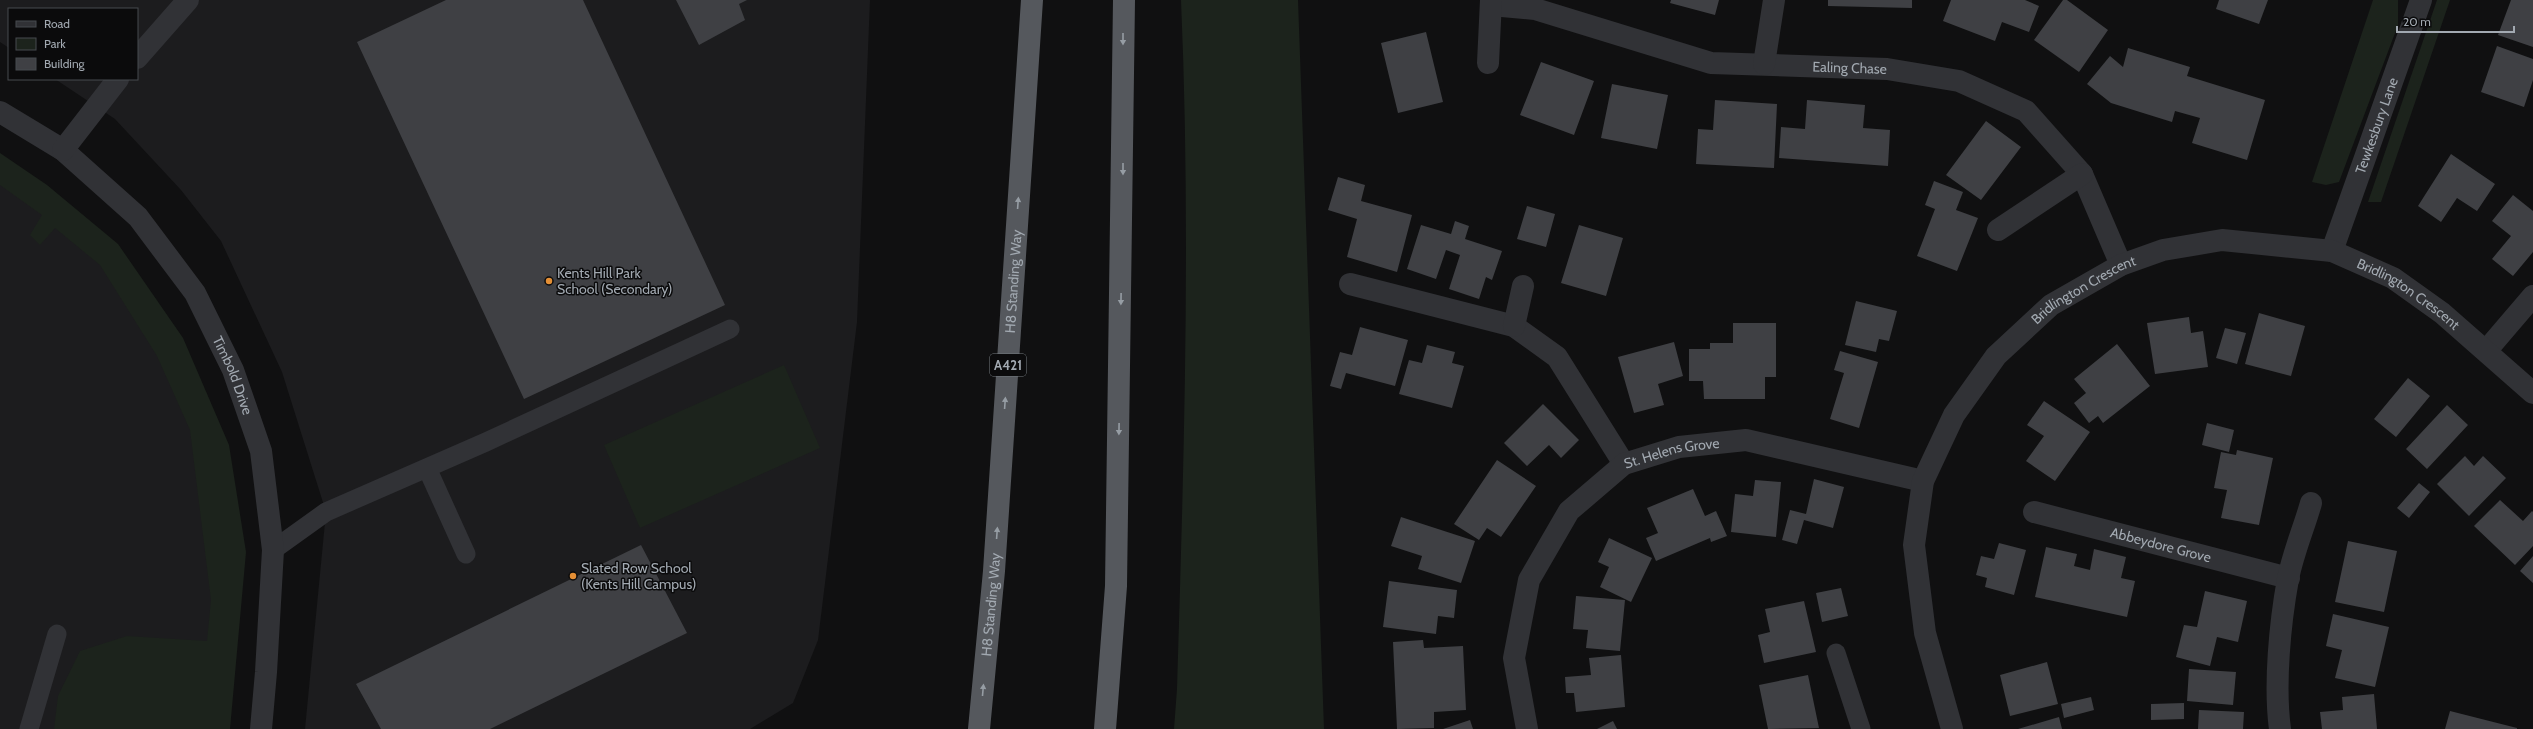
<svg xmlns="http://www.w3.org/2000/svg" width="2533" height="729" viewBox="0 0 2533 729" font-family="Cabin,sans-serif">
<style>
.built{fill:#1c1c1e}
.green{fill:#1c231c}
.building{fill:#3f4044}
.lines{fill:none;stroke-linecap:round;stroke-linejoin:round}
.service{stroke:#313236;stroke-width:19}
.minor{stroke:#313236;stroke-width:22}
.trunk{stroke:#55585d;stroke-width:22}
.oneway{fill:#969da4}
.poi-dot{fill:#e48f35;stroke:#0b0b0c;stroke-width:1.5}
.labels{text-anchor:middle;dominant-baseline:central;stroke-width:3;stroke-linejoin:round;paint-order:stroke}
.shield{fill:#0b0b0c;stroke:#757a80;stroke-width:1}
.shield-label{font-size:13px;font-weight:bold;fill:#a2a9b1}
.street-label{font-size:14px;fill:#a2a9b1;stroke:#0b0b0c}
.poi-label{font-size:14px;fill:#a2a9b1;stroke:#0b0b0c;text-anchor:start}
</style>
<rect width="100%" height="100%" fill="#101011"/>
<path class="built" d="M0,0h870l-13,322 -39,318 -25,63 -43,26h-445l21,-217 -44,-140 -61,-131 -40,-51 -66,-71 -60,-40h82v-70h-128v39l-9,-6z
M0,164l111,89 105,225 8,251h-224z"/>
<path class="green" d="M1181,0h117l26,729h-150l3,-40c7,-230 14,-459 4,-689z
M2373,0h25v25l-59,157 -13,3 -14,-3z
M2437,0h13l-69,202h-13z
M0,153l47,32 71,59 65,94 46,107 17,107 -16,177h-176l4,-33 22,-45 47,-15 80,5 4,-41 -21,-170 -33,-74 -57,-91 -45,-37 -15,17 -10,-10 12,-20 -42,-30z
M784,365l36,83 -180,80 -36,-83z"/>
<path class="building" d="M446,0h137l142,305 -201,94 -167,-357z
M676,0h71l-8,4 6,16 -46,25z
M1671,0h48l-4,15 -45,-12z
M1828,0h84v8l-84,-2z
M1951,0h74l14,6 -10,26 -27,-10 -7,19 -52,-20z
M2063,0h4l41,30 -29,42 -45,-32z
M2219,0h49l-9,24 -43,-15z
M2511,0h22v47l-35,-12z
M1426,32l17,70 -45,11 -17,-70z
M2497,46l36,13v21l-9,27 -43,-15z
M2128,48l62,19 -3,9 78,24 -18,60 -55,-17 8,-25 -25,-7 -3,11 -61,-19 -24,-19 23,-28 13,11z
M1541,62l53,19 -20,54 -54,-20z
M1612,84l56,11 -11,54 -56,-11z
M1715,100l62,4 -3,64 -78,-4 2,-35 15,1z
M1807,100l58,5 -2,23 27,2 -2,36 -109,-8 2,-31 24,2z
M1986,121l35,26 -40,53 -35,-25z
M2451,154l44,30 -18,27 -20,-13 -16,24 -23,-16z
M1338,177l27,8 -4,16 51,14 -15,57 -50,-15 10,-38 -29,-9z
M1934,181l29,11 -7,18 22,8 -21,53 -40,-15 18,-47 -10,-4z
M2513,195l20,16v41l-20,24 -21,-17 19,-23 -19,-15z
M1527,206l28,8 -9,33 -29,-8z
M1455,221l14,5 -4,13 37,12 -10,29 -6,-3 -7,22 -30,-10 11,-34 -14,-5 -10,29 -29,-10 14,-44 30,9z
M1579,225l44,13 -17,58 -45,-13z
M1856,301l41,10 -8,30 -10,-2 -3,13 -31,-7z
M2259,313l46,13 -14,50 -46,-12z
M2189,317l2,16 12,-2 5,36 -53,7 -8,-51z
M1733,323h43v54h-11v22h-61l-1,-18h-14v-32h21v-6h23z
M1360,327l48,13 -13,46 -49,-13 -5,16 -11,-3 10,-34 12,3z
M2225,328l21,5 -9,31 -21,-6z
M1674,342l9,34 -25,8 6,21 -30,8 -16,-56z
M2117,344l33,42 -47,37 -5,-7 -9,7 -15,-20 12,-10 -12,-14z
M1427,345l28,7 -3,11 12,3 -12,42 -53,-14 10,-34 13,3z
M1840,351l38,11 -19,66 -29,-9 14,-46 -10,-3z
M2408,378l22,18 -34,41 -22,-18z
M2044,401l46,31 -35,49 -29,-20 18,-25 -17,-11z
M1543,404l36,36 -18,18 -12,-13 -22,21 -23,-23z
M2447,405l21,20 -41,44 -21,-20z
M2207,423l27,7 -5,22 -27,-7z
M2237,450l36,8 -14,67 -38,-7 6,-28 -13,-2 7,-36 15,3z
M2465,456l9,10 9,-10 23,22 -37,38 -32,-32z
M1497,460l39,26 -35,51 -14,-9 -8,12 -25,-16z
M1814,479l30,8 -11,41 -29,-8 -7,24 -15,-4 8,-30 16,4z
M1755,480l26,2 -5,55 -45,-5 4,-38 18,2z
M2419,483l11,9 -21,26 -12,-10z
M1693,489l12,27 11,-5 11,25 -16,6 -1,-4 -54,23 -10,-23 12,-5 -11,-25z
M2500,500l23,21 9,-10 1,1v34l-18,19 -41,-39z
M1401,517l74,24 -14,42 -43,-14 4,-13 -31,-10z
M1609,538l43,20 -21,44 -31,-15 9,-20 -11,-5z
M2348,541l49,10 -13,61 -49,-10z
M1999,543l27,7 -12,45 -29,-8 2,-9 -11,-3 5,-19 13,3z
M641,545l46,88 -197,96h-109l-25,-45z
M2046,547l31,7 -3,12 16,4 4,-21 32,8 -5,21 14,3 -8,36 -92,-20z
M2533,556v27l-13,-12z
M1389,581l68,9 -3,28 -16,-2 -2,18 -53,-7z
M1841,588l7,28 -26,6 -6,-29z
M2205,591l42,10 -9,41 -21,-5 -7,29 -34,-9 8,-32 13,2z
M1576,596l49,4 -5,51 -34,-3 2,-18 -15,-1z
M1804,601l12,51 -52,11 -6,-28 12,-3 -5,-23z
M2333,614l56,13 -14,60 -40,-9 7,-28 -16,-4z
M1423,640l1,8 39,-2 3,64 -32,2v16l-37,1 -4,-87z
M1621,655l4,52 -49,5 -2,-19h-8l-1,-16 26,-2 -2,-17z
M2047,662l11,42 -48,12 -10,-41z
M2189,669l47,3 -3,33 -46,-4z
M1808,675l11,53 -51,1 -9,-44z
M2374,694l3,35h-55l-2,-17 23,-2 -1,-13z
M2091,697l3,13 -30,8 -3,-14z
M2184,703v16l-33,1v-16z
M2199,710l45,2 -1,17h-45z
M2450,711l67,17v1h-72z
M2059,717l3,12h-44z
M1470,720l3,9h-30z
M1613,721l4,8h-20z"/>
<g class="lines">
<path class="service" d="M427,468l39,86
M273,550l53,-38 160,-70 244,-113
M1836,653l25,76
M29,729l28,-95"/>
<g class="minor">
<path id="s1" d="M1491,5l44,4 176,54 176,6 72,12 67,30 56,63 39,91"/>
<path d="M137,58l51,-58"/>
<path d="M1488,63l3,-63"/>
<path d="M1764,64l10,-64"/>
<path id="s2" d="M0,112l63,38 75,67 57,76 38,77 28,81 12,99 -7,122 -5,57"/>
<path d="M63,150l55,-71"/>
<path d="M1998,230l84,-56"/>
<path id="s3" d="M2332,251l89,-251"/>
<path d="M1350,284l164,42 43,31 67,107"/>
<path d="M1514,326l9,-40"/>
<path d="M2486,351l47,-55"/>
<path id="s4" d="M2034,512l255,66"/>
<path id="s5" d="M1527,729l-13,-71 15,-78 40,-69 55,-47 55,-17 67,-7 177,41"/>
<path id="s6" d="M1952,729l-27,-96 -11,-88 9,-64 31,-66 42,-59 55,-51 70,-40 42,-15 59,-10 110,11 61,27 49,35 91,80"/>
<path d="M2280,729c-6,-44 0,-106 8,-150 5,-26 16,-51 23,-76"/>
</g>
<g class="trunk">
<path id="s7" d="M979,729l15,-158 38,-571"/>
<path d="M1105,729l11,-143 8,-586"/>
</g>
</g>
<defs><path id="oneway-solid" d="M-6-.8H1V-3.2L6.5 0L1 3.2V.8H-6Z"/></defs>
<g class="oneway">
<use href="#oneway-solid" transform="translate(1123 39) rotate(90)"/>
<use href="#oneway-solid" transform="translate(1123 169) rotate(90)"/>
<use href="#oneway-solid" transform="translate(1018 203) rotate(-86)"/>
<use href="#oneway-solid" transform="translate(1121 299) rotate(91)"/>
<use href="#oneway-solid" transform="translate(1005 403) rotate(-86)"/>
<use href="#oneway-solid" transform="translate(1119 429) rotate(91)"/>
<use href="#oneway-solid" transform="translate(997 533) rotate(-86)"/>
<use href="#oneway-solid" transform="translate(983 690) rotate(-85)"/>
</g>
<g class="poi-dot">
<circle cx="549" cy="281" r="4"/>
<circle cx="573" cy="576" r="4"/>
</g>
<g class="labels">
<rect class="shield" x="990" y="354" width="36" height="22" rx="3"/>
<g class="shield-label">
<text x="1008" y="365">A421</text>
</g>
<g class="street-label">
<text stroke="none"><textPath href="#s1" startOffset="367">Ealing Chase</textPath></text>
<text stroke="none"><textPath href="#s3" startOffset="133">Tewkesbury Lane</textPath></text>
<text stroke="none"><textPath href="#s7" startOffset="449">H8 Standing Way</textPath></text>
<text stroke="none"><textPath href="#s6" startOffset="509">Bridlington Crescent</textPath></text>
<text stroke="none"><textPath href="#s6" startOffset="857">Bridlington Crescent</textPath></text>
<text stroke="none"><textPath href="#s2" startOffset="360">Timbold Drive</textPath></text>
<text stroke="none"><textPath href="#s5" startOffset="353">St. Helens Grove</textPath></text>
<text stroke="none"><textPath href="#s4" startOffset="131">Abbeydore Grove</textPath></text>
<text stroke="none"><textPath href="#s7" startOffset="125">H8 Standing Way</textPath></text>
</g>
<g class="poi-label">
<text x="557" y="273">Kents Hill Park<tspan x="557" dy="16">School (Secondary)</tspan></text>
<text x="581" y="568">Slated Row School<tspan x="581" dy="16">(Kents Hill Campus)</tspan></text>
</g>
</g>
<rect x="8" y="8" width="130" height="72" fill="#0b0b0c" stroke="#474a4e"/>
<rect x="16" y="21" width="20" height="6" fill="#313236" stroke="#474a4e"/>
<text x="44" y="28" font-size="12" fill="#a2a9b1">Road</text>
<rect x="16" y="38" width="20" height="12" fill="#1c231c" stroke="#474a4e"/>
<text x="44" y="48" font-size="12" fill="#a2a9b1">Park</text>
<rect x="16" y="58" width="20" height="12" fill="#3f4044" stroke="#474a4e"/>
<text x="44" y="68" font-size="12" fill="#a2a9b1">Building</text>
<path d="M2397 26v6h117v-6" fill="none" stroke="#a2a9b1" stroke-width="2"/>
<text x="2403" y="26" font-size="12" fill="#a2a9b1" stroke="#0b0b0c" stroke-width="3" paint-order="stroke">20 m</text>
</svg>
